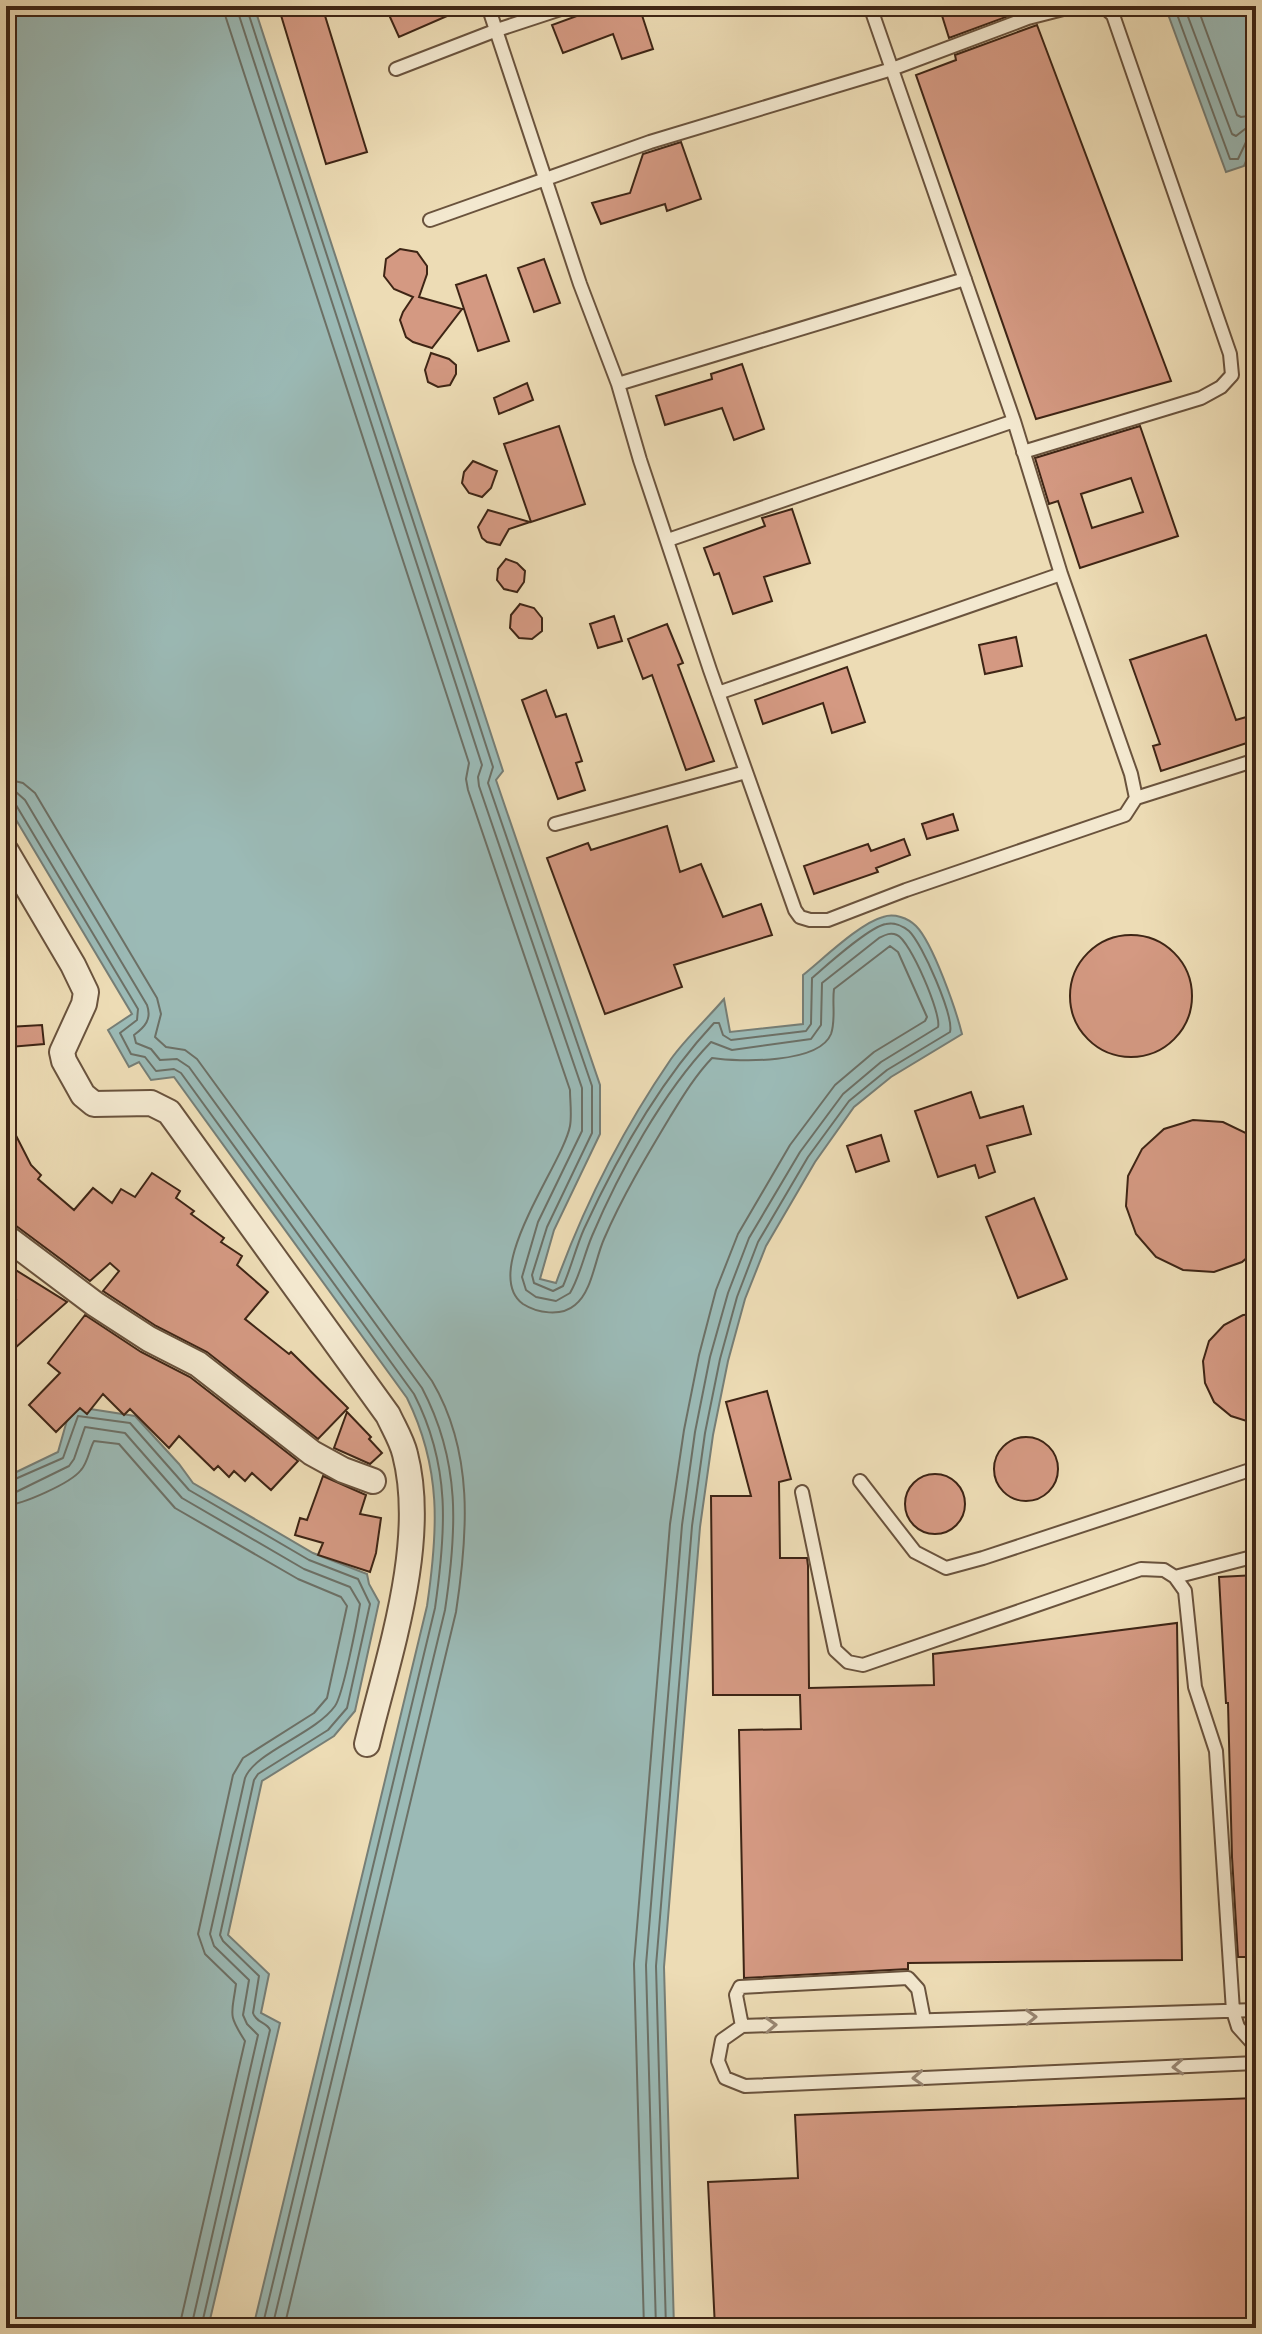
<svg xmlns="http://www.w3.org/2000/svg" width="1262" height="2334" viewBox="0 0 1262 2334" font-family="'IM FELL Great Primer',serif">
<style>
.water{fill:#9bbab6;stroke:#767e76;stroke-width:2}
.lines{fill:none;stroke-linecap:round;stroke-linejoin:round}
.shore{stroke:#6c7066;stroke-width:2}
.building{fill:#d49982;stroke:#3e2515;stroke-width:2;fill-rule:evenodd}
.service-casing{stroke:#6a533d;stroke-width:16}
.minor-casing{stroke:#6a533d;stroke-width:28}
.service{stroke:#f3e8cf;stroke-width:12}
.minor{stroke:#f3e8cf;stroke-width:24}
.oneway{stroke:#988672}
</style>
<rect width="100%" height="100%" fill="#eddcb5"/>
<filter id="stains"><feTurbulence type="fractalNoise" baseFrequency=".0025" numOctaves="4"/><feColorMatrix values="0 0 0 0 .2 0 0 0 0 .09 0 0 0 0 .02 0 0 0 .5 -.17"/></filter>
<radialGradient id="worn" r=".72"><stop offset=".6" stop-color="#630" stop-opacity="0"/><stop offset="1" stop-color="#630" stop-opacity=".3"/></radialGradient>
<path class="water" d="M8,6h246l249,765 -7,9 104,305v49l-46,96 -14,49 16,4c29,-80 67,-154 115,-224 15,-21 36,-40 53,-60l6,33 73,-8v-49c20,-16 57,-52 80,-58 11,-4 25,1 33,9 17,17 40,84 46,108l-71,43 -37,30 -39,55 -49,84 -21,53 -17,62 -15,74 -13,92 -36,440 10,361h-421l174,-722c11,-75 15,-137 -20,-208l-233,-321 -23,3 -12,-18 -10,5 -21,-37 24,-16 -126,-211z
M1165,6h91v131l-12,29 -18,6z
M71,1406l64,10 44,48 14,19 120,70 54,21 2,10 10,18 -24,109 -21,25 -72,45 -34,154 41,39 -8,39 19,10 -72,305h-202v-851l52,-25z"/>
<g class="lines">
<path class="shore" d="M224,6l2,12 243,745 -3,16 2,11 102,300c0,11 2,25 0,36 -7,38 -91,146 -47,178 14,9 38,13 52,1 17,-13 20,-46 29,-66 18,-42 42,-82 66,-122 13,-21 25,-41 42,-59 27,4 107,6 119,-24 5,-14 1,-31 3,-45l56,-43 8,6 29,65 -2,4 -51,31 -39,33 -45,60 -52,89 -22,56 -17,65 -15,75 -14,94 -36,440 10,364
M236,6l246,759 -4,12 1,9 103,302v43l-44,91 -16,55 4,13 10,7 20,4 14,-8c10,-17 14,-38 22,-57 27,-64 71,-144 119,-194l21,8 79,-11 10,-14 1,-42 57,-45c6,-3 11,-6 18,-3 13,5 45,80 41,92l-57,35 -38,32 -43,58 -51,86 -21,55 -18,64 -15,75 -13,93 -36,440 10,363
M246,6l247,761 -5,16 104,303v47l-45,94 -15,48 2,8 19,8 10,-5c8,-18 13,-39 21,-57 34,-74 75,-147 130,-206h5l4,12 8,5 75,-9 5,-7 1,-46c14,-12 58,-52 74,-54 8,-2 17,2 23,7 13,12 45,85 41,101l-63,38 -38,31 -41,56 -50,85 -21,55 -17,62 -15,74 -13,93 -36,440 10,362
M1174,6l56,153h8l9,-19 9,-3
M1184,6l48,128 4,2 9,-7 11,-2
M1197,6l40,109 4,2 15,-2
M6,779l17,4 12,10 122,205 4,16 -6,23 11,10 19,3 12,9 235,322c42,71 36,152 24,231l-172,716
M6,791l10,1 9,8 122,205c5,14 -2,22 -13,30l2,8 15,6 9,11 17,-1 12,8 233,321c39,74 35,142 23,222l-173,718
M6,801l10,4 122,204 -1,11 -17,13 11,21 14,3 11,14 18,-2 7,4 233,321c37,72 32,137 21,214l-173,720
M6,1483l57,-25 15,-42 52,7 59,67 120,70 49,19 12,25 -23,104 -19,22 -70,44 -4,6 -34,155 3,6 36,35 -6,37c3,10 14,9 17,17l-69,298
M6,1493l10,-1 53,-26 5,-7 11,-32 40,6 57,65 122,71 46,18 10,17c-3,18 -17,91 -25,102 -20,28 -80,46 -90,72l-35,156 4,12 35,34 -6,35 4,9 11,11 -67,293
M6,1505c16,0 65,-22 75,-35 7,-8 8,-20 13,-29l25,3 56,64 123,71 43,18 6,9 -20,92 -13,15 -71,45 -10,17 -35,159 7,20 31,30c-4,31 -9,29 9,57l-66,287"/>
</g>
<path class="building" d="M301,6h21l45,146 -41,12 -46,-152z
M385,6h85l-71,31z
M604,6h35l14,43 -31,10 -9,-25 -50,19 -11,-28z
M939,6h91v2l-81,30z
M1037,25l134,356 -135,38 -120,-344 40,-15 -1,-5z
M681,142l20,57 -34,12 -2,-7 -64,20 -9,-21 38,-10 13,-39z
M400,249l17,3 10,14v8l-8,23 43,12 -30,39 -19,-6 -7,-5 -6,-17 3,-8 10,-15 -19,-8 -10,-13 2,-17z
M544,259l16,44 -26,9 -16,-44z
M486,275l23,66 -31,10 -22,-66z
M431,353l18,6 7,6v9l-6,11 -12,2 -10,-5 -3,-12z
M742,364l22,65 -30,11 -12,-32 -57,17 -9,-29 56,-17 -1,-5z
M527,383l6,17 -34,14 -5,-16z
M559,426l26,78 -54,18 -27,-78z
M1140,426l38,110 -98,32 -22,-67 -9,3 -14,-46zM1131,478l12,34 -51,16 -11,-34z
M473,461l24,10 -6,17 -9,9 -13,-4 -7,-10 2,-11z
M792,509l18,54 -46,14 8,24 -39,13 -14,-41 -5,2 -10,-27 61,-22 -3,-8z
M488,510l42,12 -21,7 -9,16 -13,-3 -5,-4 -4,-11z
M506,559l11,4 8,8 -1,11 -7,10 -13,-3 -7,-9 1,-11z
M520,604l14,4 8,10v13l-10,8 -13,-1 -9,-10 1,-13z
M614,616l8,25 -24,7 -8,-24z
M667,624l16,39 -5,2 36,96 -28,9 -34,-95 -9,4 -15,-40z
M1206,635l30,85 17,-5 3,25 -95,31 -8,-25 7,-2 -30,-84z
M1016,637l6,29 -37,8 -6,-29z
M847,667l18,55 -33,11 -9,-30 -60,21 -8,-24z
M546,690l10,27 10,-3 16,47 -6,2 9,27 -27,9 -36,-99z
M953,814l5,16 -31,9 -5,-15z
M667,826l13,46 21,-8 22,53 38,-13 11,31 -98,30 8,22 -77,27 -58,-156 41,-15 3,7z
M904,839l6,16 -34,13 2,4 -64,22 -10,-28 64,-22 3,7z
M1070 996a61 61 0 1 1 122 0a61 61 0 1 1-122 0Z
M42,1025l2,19 -34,3 -2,-20z
M971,1092l9,26 43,-12 8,28 -44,12 8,26 -16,6 -4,-13 -37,12 -23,-66z
M6,1116l25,49 10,10 -3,4 36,31 19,-22 19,15 9,-14 14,8 17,-24 28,18 -4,7 18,13 -3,3 33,24 -3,4 21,14 -5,9 31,27 -23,27 44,35 2,-2 57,56 -30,31 -111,-87 -51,-26 -53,-35 16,-20 -9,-8 -20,18 -75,-56 -9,-4z
M1193,1120l30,2 27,13 6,7v108l-14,12 -28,10 -31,-2 -27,-13 -20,-23 -10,-28 2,-30 14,-27 22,-20z
M881,1135l8,26 -33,11 -9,-26z
M1034,1198l33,81 -49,19 -32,-81z
M6,1264l61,38 -61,54v-42l10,-14 -10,-5z
M1256,1314v110l-25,-8 -17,-14 -9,-19 -2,-22 6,-20 15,-16 19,-10z
M85,1315l56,37 49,25 108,84 -27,29 -19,-17 -7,8 -11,-10 -5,6 -11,-11 -4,4 -35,-34 -10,12 -39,-39 -6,6 -21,-21 -16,20 -7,-6 -24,24 -27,-27 31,-32 -12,-10z
M767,1391l24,88 -12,3 1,76h27l1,8 1,122 125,-3 -1,-31 244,-31 5,337 -274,3v6l-164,9 -5,-248 62,-1 -1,-34h-87l-2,-199h40l-25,-94z
M347,1412l24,25 -2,2 13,14 -12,11 -36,-16z
M994 1469a32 32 0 1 1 64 0a32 32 0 1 1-64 0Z
M905 1504a30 30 0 1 1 60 0a30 30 0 1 1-60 0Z
M323,1476l43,19 -6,19 21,4 -5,35 -6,19 -52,-17 5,-12 -28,-8 5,-17 7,2z
M1256,1575v382h-18l-6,-100 -4,-154h-2l-7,-126z
M1256,2098v230h-541l-7,-146 90,-4 -3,-63z"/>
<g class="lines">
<defs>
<path id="service" d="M488,6l92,278 38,100 22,76 70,210 85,240 5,7 10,3h18l78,-30 219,-75 11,-17 -5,-24 -70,-200 -47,-153 -144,-415
M396,69l101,-39 73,-24
M430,220l220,-78 242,-73 136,-51 47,-12
M618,384l347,-105
M1023,452l178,-54 20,-11 11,-12 -2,-21 -117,-339 -10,-9
M668,540l346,-119
M718,693l343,-119
M1136,798l120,-38
M555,824l191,-52
M860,1481l55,71 31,16 37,-10 273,-90
M802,1492l33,158 13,12 15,3 278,-96 23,1 11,7 10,14 10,96 21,64 17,260 5,16 18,20
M1175,1577l81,-21
M1256,2010l-514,16 -20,14 -4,21 7,17 20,8 511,-23
M742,2026l-6,-31 4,-8 168,-9 10,11 6,31"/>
<path id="minor" d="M6,851l67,114 13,27 -2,12 -22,48 2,9 19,34 11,9 57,-1 18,9 219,303c6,13 14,26 17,39 23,89 -17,203 -38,290
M6,1237l89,67 54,35 49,25 114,89 31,17 30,11"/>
</defs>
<use href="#service" class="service-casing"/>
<use href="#minor" class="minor-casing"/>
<use href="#service" class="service"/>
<use href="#minor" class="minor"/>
</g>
<defs><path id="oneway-chevron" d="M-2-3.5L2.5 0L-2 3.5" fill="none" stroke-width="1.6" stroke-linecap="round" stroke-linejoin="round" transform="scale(2)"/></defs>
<g class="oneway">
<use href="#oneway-chevron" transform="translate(1031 2017) rotate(-2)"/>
<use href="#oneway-chevron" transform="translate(771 2025) rotate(-2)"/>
<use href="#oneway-chevron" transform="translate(1178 2067) rotate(177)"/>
<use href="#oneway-chevron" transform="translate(918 2078) rotate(177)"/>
</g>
<rect width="1262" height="2334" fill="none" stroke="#eddcb5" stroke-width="32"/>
<rect x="8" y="8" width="1246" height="2318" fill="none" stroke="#3e2515" stroke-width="4"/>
<rect x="16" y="16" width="1230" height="2302" fill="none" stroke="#3e2515" stroke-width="2"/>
<rect width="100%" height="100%" filter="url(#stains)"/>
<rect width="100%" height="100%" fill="url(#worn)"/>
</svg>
